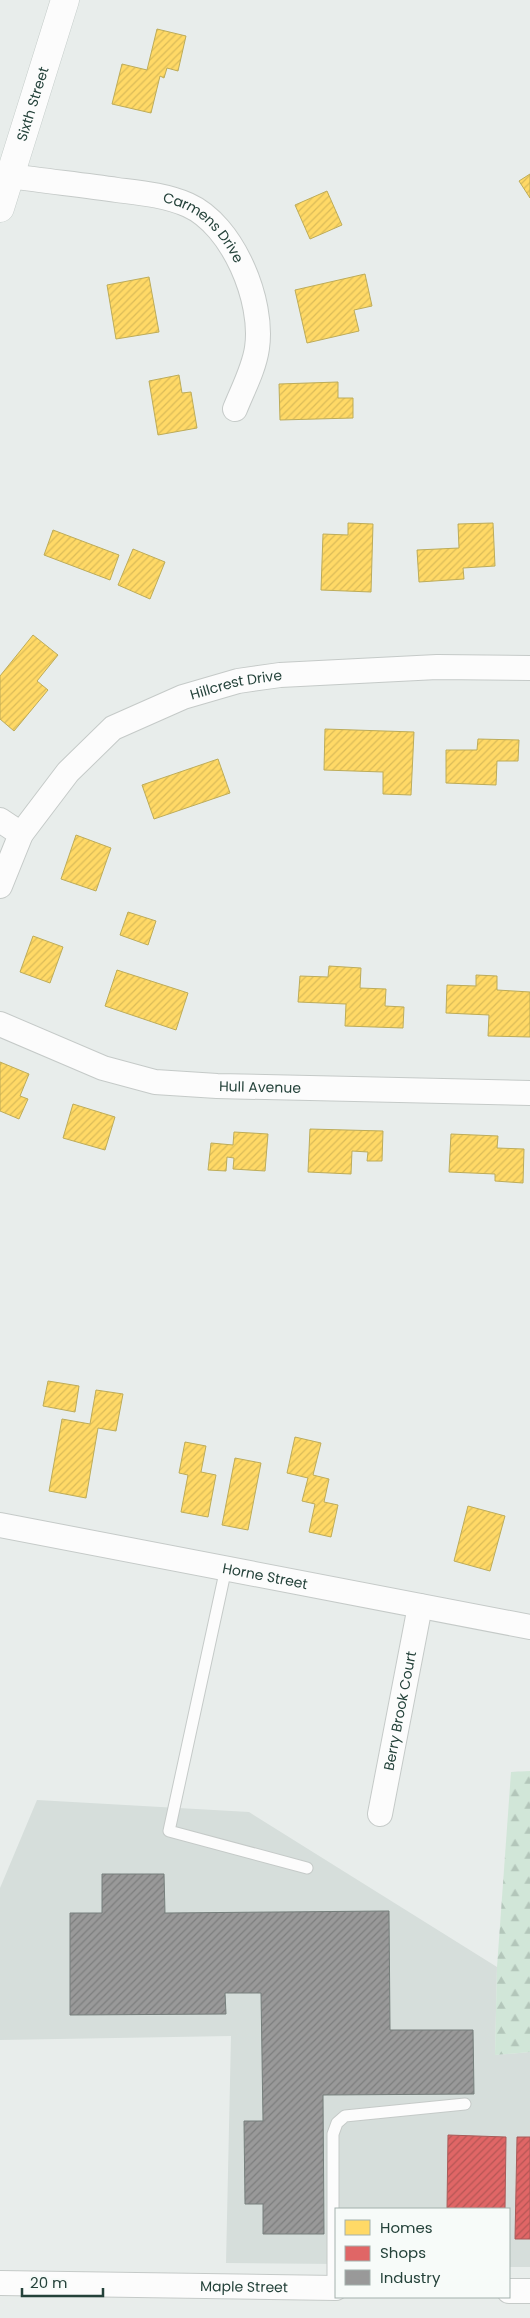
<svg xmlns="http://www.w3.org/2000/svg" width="530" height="2318" viewBox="0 0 530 2318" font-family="Poppins,sans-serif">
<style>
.built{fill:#d6dedb}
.forest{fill:url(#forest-firs)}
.homes{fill:url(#homes-hatch);stroke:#bdac59}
.shops{fill:url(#shops-hatch);stroke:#a85b59}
.industry{fill:url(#industry-hatch);stroke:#767f7c}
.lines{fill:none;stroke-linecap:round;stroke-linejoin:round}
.service-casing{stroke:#c5cac8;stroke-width:13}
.minor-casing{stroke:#c5cac8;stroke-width:26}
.secondary-casing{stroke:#c3cbc8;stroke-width:29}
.service{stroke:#fcfcfc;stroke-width:11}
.minor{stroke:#fcfcfc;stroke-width:24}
.secondary{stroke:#fcfcfc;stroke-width:28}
.labels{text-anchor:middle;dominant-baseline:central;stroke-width:5;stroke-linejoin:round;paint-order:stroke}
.street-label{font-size:14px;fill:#24423a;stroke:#f7fbf9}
</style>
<defs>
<pattern id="forest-firs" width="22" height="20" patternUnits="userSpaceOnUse" patternTransform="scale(1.25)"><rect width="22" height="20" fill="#d1e6d8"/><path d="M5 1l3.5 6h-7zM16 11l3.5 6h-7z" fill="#b3c6ba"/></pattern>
<pattern id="homes-hatch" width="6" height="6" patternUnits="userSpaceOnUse" patternTransform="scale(1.25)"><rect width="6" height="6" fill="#ffd966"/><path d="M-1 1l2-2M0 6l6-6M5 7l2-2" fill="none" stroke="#dabb59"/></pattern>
<pattern id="shops-hatch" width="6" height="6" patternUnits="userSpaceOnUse" patternTransform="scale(1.25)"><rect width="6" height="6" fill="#e06666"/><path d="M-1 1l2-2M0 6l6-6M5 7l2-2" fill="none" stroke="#b55655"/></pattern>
<pattern id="industry-hatch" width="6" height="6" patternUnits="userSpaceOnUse" patternTransform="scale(1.25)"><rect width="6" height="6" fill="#999"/><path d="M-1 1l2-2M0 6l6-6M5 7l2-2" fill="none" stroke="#7d7e7e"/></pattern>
</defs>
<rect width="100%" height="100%" fill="#e8edeb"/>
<path class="built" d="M37,1800l212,12 248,155 -2,88 35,-3v215h-21v-58h-173v55l-110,-1 5,-227 -231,4v-152z"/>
<path class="forest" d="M530,1771v281l-35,3 2,-88 14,-195z"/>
<path class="homes" d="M157,29l29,7 -8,35 -11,-3 -3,10 -4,-2 -9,37 -39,-9 10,-40 25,6z
M530,174v24l-11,-17z
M327,191l15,34 -32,14 -15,-34z
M365,274l7,32 -18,4 5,21 -52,12 -12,-53z
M149,277l10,55 -43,7 -9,-54z
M179,375l3,18 9,-1 6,36 -39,7 -9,-54z
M338,382v16h15v20l-73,2 -1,-36z
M348,523l25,1 -2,68 -50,-2 2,-56 25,1z
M493,523l2,43 -32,2 1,11 -45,3 -2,-32 42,-2 -1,-24z
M53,530l66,25 -9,25 -66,-25z
M133,549l32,13 -15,37 -32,-14z
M33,635l25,20 -21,26 11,9 -34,41 -14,-12v-43z
M325,729l89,3 -3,63 -28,-1v-22l-59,-2z
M478,739l41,1 -1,21h-21l-1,24 -50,-2v-33h31z
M218,759l12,34 -76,26 -12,-34z
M76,835l35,13 -15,43 -35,-12z
M128,912l28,9 -8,24 -28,-10z
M33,936l30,11 -13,36 -30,-11z
M329,966l32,2 -1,20 26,1 -1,17 19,1 -1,21 -58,-2 1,-22 -48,-2 2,-26 28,1z
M117,970l71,23 -12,37 -71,-24z
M476,975l21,1v14l33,2v45l-42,-1 1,-21 -43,-2 1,-28 29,1z
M0,1062l29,12 -9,22 8,3 -9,20 -19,-8z
M73,1104l42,13 -10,33 -42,-12z
M310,1129l73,2 -1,30h-15l1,-9 -16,-1 -1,23 -43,-2z
M234,1132l34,2 -3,37 -32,-2 1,-11 -7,-1 -1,14 -18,-1 3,-27 22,2z
M451,1134l47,2 -1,12 27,1 -1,34 -28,-2v-7l-46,-2z
M48,1381l31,5 -4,26 -32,-6z
M96,1390l27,4 -7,37 -18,-3 -12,70 -37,-7 13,-72 28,5z
M295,1437l26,6 -8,32 16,4 -5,23 14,3 -7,32 -22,-5 6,-28 -13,-3 6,-23 -21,-5z
M185,1442l21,4 -5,26 15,3 -8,42 -27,-5 7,-37 -9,-2z
M235,1458l26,5 -13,67 -26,-5z
M468,1506l37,10 -15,55 -36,-10z"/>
<path class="shops" d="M448,2135l58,2 -1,72h-58z
M517,2137h13v102h-15z"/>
<path class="industry" d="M102,1874h62l1,39 224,-2 1,119h83l1,64 -151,1 1,139h-61v-30h-18l-1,-83h19l-2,-128h-36l1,21 -156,1v-102h32z"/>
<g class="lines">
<defs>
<path id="service" d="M226,1568l-57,263 138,37
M333,2288v-154l4,-11 8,-7 120,-12"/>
<g id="minor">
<path id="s1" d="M11,176c35,5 71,9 106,14 24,3 48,5 71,15 45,20 76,96 69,143 -3,21 -14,41 -22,61"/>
<path d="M0,820l21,14"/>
<path id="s2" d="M0,886l21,-52 47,-62 45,-44 70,-31 55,-16 42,-6 157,-8 93,1"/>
<path id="s3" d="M0,1024l103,44 52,14 62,4 313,7"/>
<path id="s4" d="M0,1525l530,102"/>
<path id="s5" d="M380,1814l40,-208"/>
<path id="s6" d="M0,2283l336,5"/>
<path d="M509,2291h21"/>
</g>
<g id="secondary">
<path id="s7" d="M0,208l65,-208"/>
</g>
</defs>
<use href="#service" class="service-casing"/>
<use href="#minor" class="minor-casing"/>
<use href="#secondary" class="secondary-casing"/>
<use href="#service" class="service"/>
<use href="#minor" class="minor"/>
<use href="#secondary" class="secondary"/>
</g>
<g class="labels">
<g class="street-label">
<text stroke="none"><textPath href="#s7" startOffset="109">Sixth Street</textPath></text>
<text stroke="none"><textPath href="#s1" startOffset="206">Carmens Drive</textPath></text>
<text stroke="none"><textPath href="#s2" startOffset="328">Hillcrest Drive</textPath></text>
<text stroke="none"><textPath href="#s3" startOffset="271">Hull Avenue</textPath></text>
<text stroke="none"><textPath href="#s4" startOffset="270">Horne Street</textPath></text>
<text stroke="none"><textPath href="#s5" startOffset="105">Berry Brook Court</textPath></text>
<text stroke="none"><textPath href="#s6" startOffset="244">Maple Street</textPath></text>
</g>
</g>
<rect x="335" y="2208" width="175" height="90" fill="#f7fbf9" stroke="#a3b1ad"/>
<rect x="345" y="2220" width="25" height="15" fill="#ffd966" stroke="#a3b1ad"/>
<text x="380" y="2233" font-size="15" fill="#24423a">Homes</text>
<rect x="345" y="2246" width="25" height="15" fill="#e06666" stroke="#a3b1ad"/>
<text x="380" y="2258" font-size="15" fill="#24423a">Shops</text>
<rect x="345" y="2270" width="25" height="15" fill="#999999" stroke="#a3b1ad"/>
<text x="380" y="2283" font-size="15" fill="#24423a">Industry</text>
<path d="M22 2288v8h81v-8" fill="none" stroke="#24423a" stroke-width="2.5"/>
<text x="30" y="2288" font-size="15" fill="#24423a" stroke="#f7fbf9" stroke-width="4" paint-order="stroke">20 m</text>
</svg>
